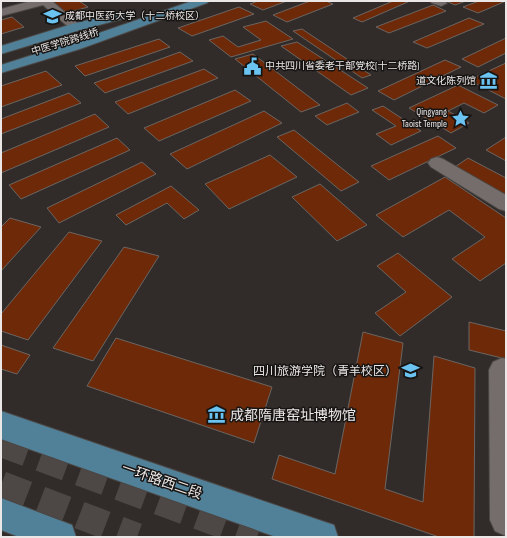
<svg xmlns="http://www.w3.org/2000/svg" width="507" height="538" viewBox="0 0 507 538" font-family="'Sofia Sans Condensed','Noto Sans SC',sans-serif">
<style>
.building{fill:#6e2a08;stroke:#6b6562}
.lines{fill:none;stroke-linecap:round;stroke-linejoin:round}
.major-tunnel{stroke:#4d4845;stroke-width:28;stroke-dasharray:28 14;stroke-linecap:butt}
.minor-casing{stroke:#4b4745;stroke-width:2}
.major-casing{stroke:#4b4745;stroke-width:2}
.minor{fill:#746d6b;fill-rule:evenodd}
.major{fill:#518199;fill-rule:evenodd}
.labels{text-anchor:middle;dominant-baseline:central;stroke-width:3;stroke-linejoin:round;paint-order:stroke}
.far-poi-label{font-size:10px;fill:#ebe7e6;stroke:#171514;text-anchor:start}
.far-street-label{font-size:10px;fill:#ebe7e6;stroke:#171514}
.poi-label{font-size:12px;fill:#ebe7e6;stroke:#171514;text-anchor:end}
.near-poi-label{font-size:14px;fill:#ebe7e6;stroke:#171514;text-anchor:start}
.near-street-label{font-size:14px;fill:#ebe7e6;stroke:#171514}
</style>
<rect width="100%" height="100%" fill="#312c29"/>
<path class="building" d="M51,1h28l9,6 -21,6z
M258,1h29l-24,9 -13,-6z
M310,1h16l7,3 -46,18 -14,-7z
M393,1h17l-48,21 -9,-4z
M446,1h20l-11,4z
M479,1h27l-28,12 -15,-6z
M433,5l13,6 -57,22 -13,-6z
M239,7l15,7 -62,22 -14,-8z
M12,17l12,10 -23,7v-14z
M469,18l15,6 -57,24 -14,-6z
M266,21l27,18 -62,18 -22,-17 14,-4 15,11 23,-7 -18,-13z
M302,29l69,46 -9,3 -69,-47z
M506,38v15l-28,14 -16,-8z
M159,39l11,8 -85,29 -10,-10z
M297,42l71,46 -17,7 -70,-49z
M180,52l13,9 -88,32 -11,-10z
M253,54l67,51 -19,7 -66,-53z
M445,60l16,7 -67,33 -16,-9z
M506,63v36l-37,-19z
M204,69l14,9 -90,36 -13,-12z
M46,71l16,14 -61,22v-21z
M458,85l40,20 -14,8 -20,-10 -16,8 21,12 -18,10 -42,-25z
M235,90l16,11 -92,40 -15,-13z
M69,93l12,10 -80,31v-15z
M347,103l12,9 -32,13 -12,-9z
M383,106l38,25 -30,14 -15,-11 20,-8 -24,-16z
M264,111l18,12 -95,46 -17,-15z
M95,114l14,13 -108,46v-20z
M294,130l65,52 -18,9 -64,-54z
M438,136l18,12 -67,32 -18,-14z
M506,137v24l-20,-11z
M117,138l13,12 -109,49 -12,-14z
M270,155l27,22 -68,32 -24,-25z
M468,158l38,20v21l-54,-30z
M142,162l14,12 -97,49 -12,-15z
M445,177l61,41v45l-26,18 -28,-22 33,-22 -36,-27 -46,27 -27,-22z
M320,184l47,41 -30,16 -45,-44z
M171,186l28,24 -15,9 -17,-16 -41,22 -10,-10z
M10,218l31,9 -40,44v-44z
M69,232l33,9 -74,99 -27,-9v-17z
M124,247l35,9 -66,105 -40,-13z
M398,253l54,44 -52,39 -25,-23 31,-21 -29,-26z
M469,322l37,9v28l-37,-9z
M363,332l40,11 -18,146 38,13 11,-146 41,12 -1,169h-35l-167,-58 7,-24 56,19z
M116,338l156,49 -18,56 -167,-57z
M1,345l29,10 -13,19 -16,-5z"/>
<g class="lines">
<path class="major-tunnel" d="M1,443l256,94
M1,485l136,52"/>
<defs>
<path id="minor" d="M31,1h21l30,26 -2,3h-8l-29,-25 -42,11v-7z
M430,1h15l2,2 -6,3 -9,-3z
M437,157l6,2 63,36v16l-7,-2 -68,-42 -3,-4 3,-4z
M502,358l4,1v177l-11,-5 -5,-11 -1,-150 4,-8z"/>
<path id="major" d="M192,1h17l-2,2 -127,46 -79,24v-8l69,-22z
M122,12l4,2 2,2 -2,2 -46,12 -79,24v-8l71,-22z
M1,411l321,110 12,4 4,12h-62l-275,-98z
M1,498l71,27 4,12h-57l-18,-7z"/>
</defs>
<use href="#minor" class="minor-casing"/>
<use href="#major" class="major-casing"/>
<use href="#minor" class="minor"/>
<use href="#major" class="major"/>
</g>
<defs>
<symbol id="university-bare" viewBox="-9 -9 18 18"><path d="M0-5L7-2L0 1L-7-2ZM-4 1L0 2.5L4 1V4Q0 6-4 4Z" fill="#6bc3f2" stroke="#171514" stroke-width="2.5" paint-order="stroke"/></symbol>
<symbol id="civic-bare" viewBox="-9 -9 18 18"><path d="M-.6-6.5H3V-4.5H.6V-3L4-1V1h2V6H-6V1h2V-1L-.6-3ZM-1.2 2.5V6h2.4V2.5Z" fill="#6bc3f2" stroke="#171514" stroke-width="2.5" paint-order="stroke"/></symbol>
<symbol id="museum-bare" viewBox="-9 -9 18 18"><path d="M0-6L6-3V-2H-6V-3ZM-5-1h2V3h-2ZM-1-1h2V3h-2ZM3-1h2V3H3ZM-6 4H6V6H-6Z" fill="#6bc3f2" stroke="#171514" stroke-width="2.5" paint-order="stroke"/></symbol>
<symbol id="sight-bare" viewBox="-9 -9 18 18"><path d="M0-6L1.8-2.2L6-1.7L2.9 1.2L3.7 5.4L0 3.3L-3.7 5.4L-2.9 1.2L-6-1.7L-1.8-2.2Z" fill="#6bc3f2" stroke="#171514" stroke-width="2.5" paint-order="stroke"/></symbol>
</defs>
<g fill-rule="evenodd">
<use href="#university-bare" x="40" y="4" width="25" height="25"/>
<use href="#civic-bare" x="240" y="54" width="25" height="25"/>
<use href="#museum-bare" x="476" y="68" width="25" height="25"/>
<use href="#sight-bare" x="448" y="106" width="25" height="25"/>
<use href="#university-bare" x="398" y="358" width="25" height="25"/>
<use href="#museum-bare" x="204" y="402" width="25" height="25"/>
</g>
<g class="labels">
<g class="far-poi-label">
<text x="65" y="16">成都中医药大学（十二桥校区）</text>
<text x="265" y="66">中共四川省委老干部党校(十二桥路)</text>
<text x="476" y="81" text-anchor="end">道文化陈列馆</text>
<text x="447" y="112" text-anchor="end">Qingyang<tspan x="447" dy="12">Taoist Temple</tspan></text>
</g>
<g class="far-street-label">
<text transform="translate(65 42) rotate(-17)">中医学院跨线桥</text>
</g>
<g class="poi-label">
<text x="397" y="371">四川旅游学院（青羊校区）</text>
</g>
<g class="near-poi-label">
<text x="230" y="415">成都隋唐窑址博物馆</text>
</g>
<g class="near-street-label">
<text transform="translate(162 481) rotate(19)">一环路西二段</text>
</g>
</g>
<rect width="507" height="538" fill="none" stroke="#ebe7e6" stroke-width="4"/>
</svg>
